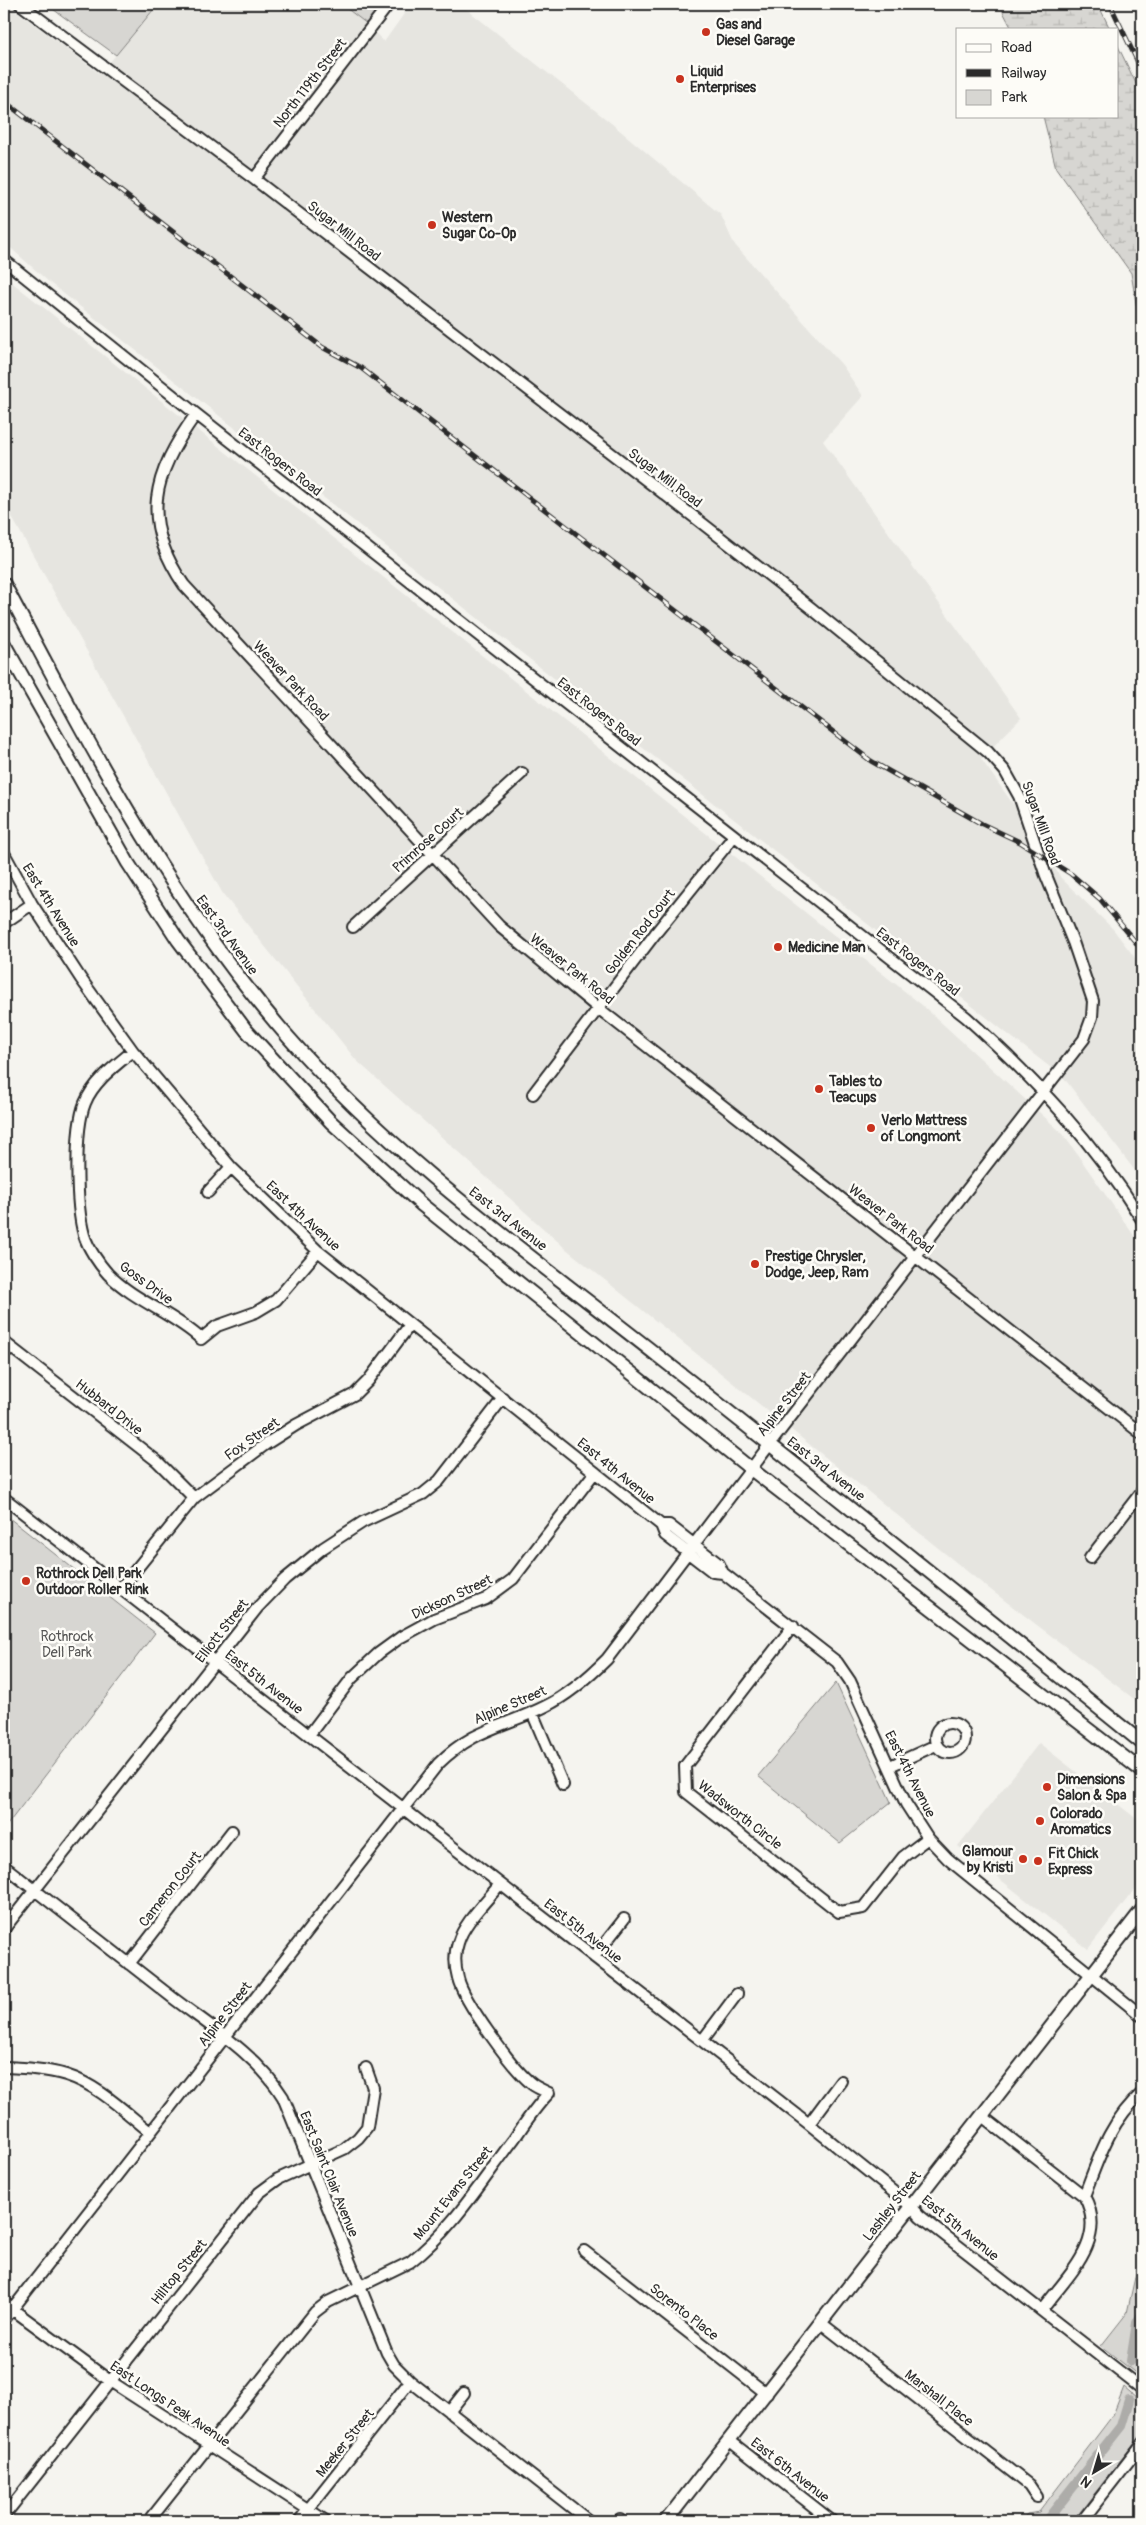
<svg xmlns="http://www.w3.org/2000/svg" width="1146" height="2525" viewBox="0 0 1146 2525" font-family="Pangolin,sans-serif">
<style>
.built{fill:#e6e5e0}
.green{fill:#d7d6d2;stroke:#81807e}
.wetland{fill:url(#wetland-marsh);stroke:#81807e}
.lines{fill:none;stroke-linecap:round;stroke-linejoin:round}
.canal{stroke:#adaca9;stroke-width:10}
.minor-casing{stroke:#2b2b2b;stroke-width:14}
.major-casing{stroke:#2b2b2b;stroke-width:16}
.minor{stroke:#fdfcf7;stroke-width:10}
.major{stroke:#fdfcf7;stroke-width:12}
.rail-casing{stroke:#2b2b2b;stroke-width:5}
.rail{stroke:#fdfcf7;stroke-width:3;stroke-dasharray:9;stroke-linecap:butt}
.poi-dot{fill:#c8321e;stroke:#fdfcf7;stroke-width:2}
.labels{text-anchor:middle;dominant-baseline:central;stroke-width:5;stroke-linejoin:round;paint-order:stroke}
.poi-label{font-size:14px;font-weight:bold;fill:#2b2b2b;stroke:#fdfcf7;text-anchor:start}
.street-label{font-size:14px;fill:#2b2b2b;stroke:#fdfcf7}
.park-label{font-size:14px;fill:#565655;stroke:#fdfcf7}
</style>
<defs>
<pattern id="wetland-marsh" width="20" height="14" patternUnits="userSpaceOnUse" patternTransform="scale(1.25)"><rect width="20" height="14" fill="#d7d6d2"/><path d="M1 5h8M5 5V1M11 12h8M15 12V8" fill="none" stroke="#b9b8b4"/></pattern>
</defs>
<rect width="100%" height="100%" fill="#f5f4ef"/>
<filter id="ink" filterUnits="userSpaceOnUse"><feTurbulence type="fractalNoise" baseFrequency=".02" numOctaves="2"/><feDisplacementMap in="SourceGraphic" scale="10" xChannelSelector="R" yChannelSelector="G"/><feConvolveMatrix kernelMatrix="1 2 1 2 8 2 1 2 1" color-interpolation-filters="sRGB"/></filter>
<g filter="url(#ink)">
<path class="built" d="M4,4h3l93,70 58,-70h183l26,20 17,18 27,-38h49l151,119 110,92 13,29 108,121 21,31 -40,45 198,277 -40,41 42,59 38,60 52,51 29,38v213l-78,-102 -1014,-795 -46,-41z
M4,276l918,729 141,129 79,113v458l-159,-121 -418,-336 -209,-188 -133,-166 -219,-391z
M1039,1743l103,80v57l-54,69 -130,-103z"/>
<path class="green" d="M46,4h112l-42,51z
M341,4h42l-16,20z
M4,1514l151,119 -151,196z
M836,1683l55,119 -51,41 -82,-67z
M1142,2246v104l-4,25 -37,-29 26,-33z
M1124,2387l18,15v31l-69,88h-52l6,-7 12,-2 74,-97z"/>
<path class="wetland" d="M999,4h99l12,25h-98z
M1117,44l25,52v243l-11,-66 -75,-105 -13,-52h74z"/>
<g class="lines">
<path class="canal" d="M1131,2361l6,-38 5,-9
M1046,2521l75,-95 8,-26"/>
<defs>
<path id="minor" d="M254,179l135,-175
M4,260l192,154 770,603c68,61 128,125 176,203
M196,414c-44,61 -56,107 -12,171l315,341 99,82 544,426
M4,853l28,51 49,75 52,72 98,116 87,84 343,274 4,10 48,37 10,1 114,89 13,19 56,123 22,34 20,21 194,157
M4,923l28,-19
M353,927l169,-154
M133,1051c-18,15 -39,30 -48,52 -11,27 -9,104 -1,132 4,13 15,29 24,39 28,28 65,39 93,65l16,-13 39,-14 20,-12 42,-49
M533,1094l122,-160 79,-98
M208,1192l23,-25
M4,1342l153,119 37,37
M4,1498l805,626 102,82 9,10 222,173
M661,1525h8l50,39 4,9
M1090,1558l52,-67
M121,1588l73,-90 72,-54 30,-19 59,-31 13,-13 41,-55
M793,1626l-108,140 1,26 153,120 24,-4 40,-51 25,-19
M532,1712l31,73
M935 1738a15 15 0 1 1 30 0a15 15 0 1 1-30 0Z
M309,1735l43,-57 27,-25 22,-16 33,-18 52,-20 27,-20 82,-107
M890,1766l46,-21
M4,1866c56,44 112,88 169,132 38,29 84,57 110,99l104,256 7,12 16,16 179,140
M4,1929l254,-322 27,-28 38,-31 40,-26 60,-28 16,-13 64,-83
M594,1957l30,-38
M129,1964l103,-133
M702,2041l35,-47
M4,2067c20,1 42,2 62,8 32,10 58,36 84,57
M982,2116l102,80
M809,2124l32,-43
M584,2251l183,143
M4,2303l106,78 216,140
M1042,2310c25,-34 67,-70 42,-114 15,-39 26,-75 58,-103
M4,2320l434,-556c36,-36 67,-37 108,-58 24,-12 43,-29 61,-47l176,-232 301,-388 8,-22 1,-16 -20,-59 -28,-69 -26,-77 -14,-25 -17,-19 -177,-144 -113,-88 -444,-341 -234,-175
M821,2323l208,162 8,12
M449,2412l15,-19
M730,2441l102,80
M4,2516l255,-323 19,-14 66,-30 14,-11 9,-11 6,-39 -7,-20
M149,2521l166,-209 13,-10 82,-40c42,-32 72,-81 104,-123 11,-16 21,-32 35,-46 -6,-3 -12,-5 -17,-9 -19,-14 -69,-84 -74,-106 -3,-11 -4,-24 0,-35 6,-21 28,-41 42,-59
M299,2521l111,-140
M618,2521l2,-2
M1082,2521l60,-77"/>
<path id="major" d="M4,584c84,158 166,319 285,454 108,123 241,217 369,318 162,127 323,257 484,387
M4,644l124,219 50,77 68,90 85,92 91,83 329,264 391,302
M666,2521l476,-611"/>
</defs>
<use href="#minor" class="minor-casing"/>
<use href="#major" class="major-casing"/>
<use href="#minor" class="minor"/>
<use href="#major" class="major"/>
<defs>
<path id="rail" d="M1110,4l32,67
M4,101l318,246 39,21 510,393 111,63 38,18 51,32 29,25 42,51"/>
</defs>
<use href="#rail" class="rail-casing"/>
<use href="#rail" class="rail"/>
</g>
</g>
<g class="poi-dot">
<circle cx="706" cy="32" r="5"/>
<circle cx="680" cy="79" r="5"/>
<circle cx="432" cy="225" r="5"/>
<circle cx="778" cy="947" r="5"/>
<circle cx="819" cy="1089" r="5"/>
<circle cx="871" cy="1128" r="5"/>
<circle cx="755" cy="1264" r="5"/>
<circle cx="26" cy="1581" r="5"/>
<circle cx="1047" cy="1787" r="5"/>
<circle cx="1040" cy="1821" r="5"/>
<circle cx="1023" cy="1859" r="5"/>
<circle cx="1038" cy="1861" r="5"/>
</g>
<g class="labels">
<g class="poi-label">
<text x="716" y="24">Gas and<tspan x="716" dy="16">Diesel Garage</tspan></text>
<text x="690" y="71">Liquid<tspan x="690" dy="16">Enterprises</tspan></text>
<text x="442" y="217">Western<tspan x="442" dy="16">Sugar Co-Op</tspan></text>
<text x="788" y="947">Medicine Man</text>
<text x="829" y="1081">Tables to<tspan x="829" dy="16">Teacups</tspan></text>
<text x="881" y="1120">Verlo Mattress<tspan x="881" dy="16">of Longmont</tspan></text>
<text x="765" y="1256">Prestige Chrysler,<tspan x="765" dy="16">Dodge, Jeep, Ram</tspan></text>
<text x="36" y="1573">Rothrock Dell Park<tspan x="36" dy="16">Outdoor Roller Rink</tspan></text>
<text x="1057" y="1779">Dimensions<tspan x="1057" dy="16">Salon &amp; Spa</tspan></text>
<text x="1050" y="1813">Colorado<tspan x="1050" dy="16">Aromatics</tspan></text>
<text x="1013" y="1851" text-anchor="end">Glamour<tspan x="1013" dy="16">by Kristi</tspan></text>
<text x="1048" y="1853">Fit Chick<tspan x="1048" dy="16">Express</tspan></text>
</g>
<g class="street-label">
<text transform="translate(310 83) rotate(-52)">North 119th Street</text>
<text transform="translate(344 231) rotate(38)">Sugar Mill Road</text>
<text transform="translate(280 462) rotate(38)">East Rogers Road</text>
<text transform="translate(665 478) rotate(37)">Sugar Mill Road</text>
<text transform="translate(291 681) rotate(47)">Weaver Park Road</text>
<text transform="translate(599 712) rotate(38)">East Rogers Road</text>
<text transform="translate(1041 823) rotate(70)">Sugar Mill Road</text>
<text transform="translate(428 840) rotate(-42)">Primrose Court</text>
<text transform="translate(51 905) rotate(58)">East 4th Avenue</text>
<text transform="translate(640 932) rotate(-52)">Golden Rod Court</text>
<text transform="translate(227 935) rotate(54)">East 3rd Avenue</text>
<text transform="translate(918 962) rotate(38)">East Rogers Road</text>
<text transform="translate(572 969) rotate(39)">Weaver Park Road</text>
<text transform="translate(303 1216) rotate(43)">East 4th Avenue</text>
<text transform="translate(508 1219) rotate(38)">East 3rd Avenue</text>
<text transform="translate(891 1219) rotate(38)">Weaver Park Road</text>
<text transform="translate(146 1283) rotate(36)">Goss Drive</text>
<text transform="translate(784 1404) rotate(-52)">Alpine Street</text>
<text transform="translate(109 1407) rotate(38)">Hubbard Drive</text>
<text transform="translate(252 1439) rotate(-35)">Fox Street</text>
<text transform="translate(826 1469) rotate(38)">East 3rd Avenue</text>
<text transform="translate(616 1471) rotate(39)">East 4th Avenue</text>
<text transform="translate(452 1597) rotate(-25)">Dickson Street</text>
<text transform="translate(222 1631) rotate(-52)">Elliott Street</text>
<text transform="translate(264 1682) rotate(38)">East 5th Avenue</text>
<text transform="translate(510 1705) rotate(-23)">Alpine Street</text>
<text transform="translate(910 1774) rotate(63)">East 4th Avenue</text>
<text transform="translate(740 1815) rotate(38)">Wadsworth Circle</text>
<text transform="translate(170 1889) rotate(-52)">Cameron Court</text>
<text transform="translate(583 1931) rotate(38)">East 5th Avenue</text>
<text transform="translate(225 2014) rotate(-52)">Alpine Street</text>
<text transform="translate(329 2174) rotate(68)">East Saint Clair Avenue</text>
<text transform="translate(453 2193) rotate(-51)">Mount Evans Street</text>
<text transform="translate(892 2206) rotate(-52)">Lashley Street</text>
<text transform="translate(960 2228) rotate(39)">East 5th Avenue</text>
<text transform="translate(179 2272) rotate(-51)">Hilltop Street</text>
<text transform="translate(684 2312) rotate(38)">Sorento Place</text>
<text transform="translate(939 2398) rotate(38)">Marshall Place</text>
<text transform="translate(170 2404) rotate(34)">East Longs Peak Avenue</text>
<text transform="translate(345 2443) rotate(-51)">Meeker Street</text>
<text transform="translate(790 2470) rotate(38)">East 6th Avenue</text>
</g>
<g class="park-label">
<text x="67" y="1636">Rothrock<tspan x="67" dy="16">Dell Park</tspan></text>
</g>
</g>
<rect width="1146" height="2525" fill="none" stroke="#fdfcf7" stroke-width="20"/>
<rect x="10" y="10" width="1126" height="2505" fill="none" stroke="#2b2b2b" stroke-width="2" filter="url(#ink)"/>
<rect x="956" y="28" width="162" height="90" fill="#fdfcf7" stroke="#a9a8a5"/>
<rect x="966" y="44" width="25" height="8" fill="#fdfcf7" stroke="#a9a8a5"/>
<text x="1001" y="52" font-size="15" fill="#2b2b2b">Road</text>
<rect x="966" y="69" width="25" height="8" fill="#2b2b2b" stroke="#a9a8a5"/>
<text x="1001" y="78" font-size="15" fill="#2b2b2b">Railway</text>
<rect x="966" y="90" width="25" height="15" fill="#d7d6d2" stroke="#a9a8a5"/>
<text x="1001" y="102" font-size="15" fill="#2b2b2b">Park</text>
<g transform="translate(1094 2472) rotate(218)" stroke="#fdfcf7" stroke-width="4" paint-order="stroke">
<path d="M0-4L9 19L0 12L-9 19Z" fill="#2b2b2b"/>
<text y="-8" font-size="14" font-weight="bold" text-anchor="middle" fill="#2b2b2b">N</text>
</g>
</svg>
